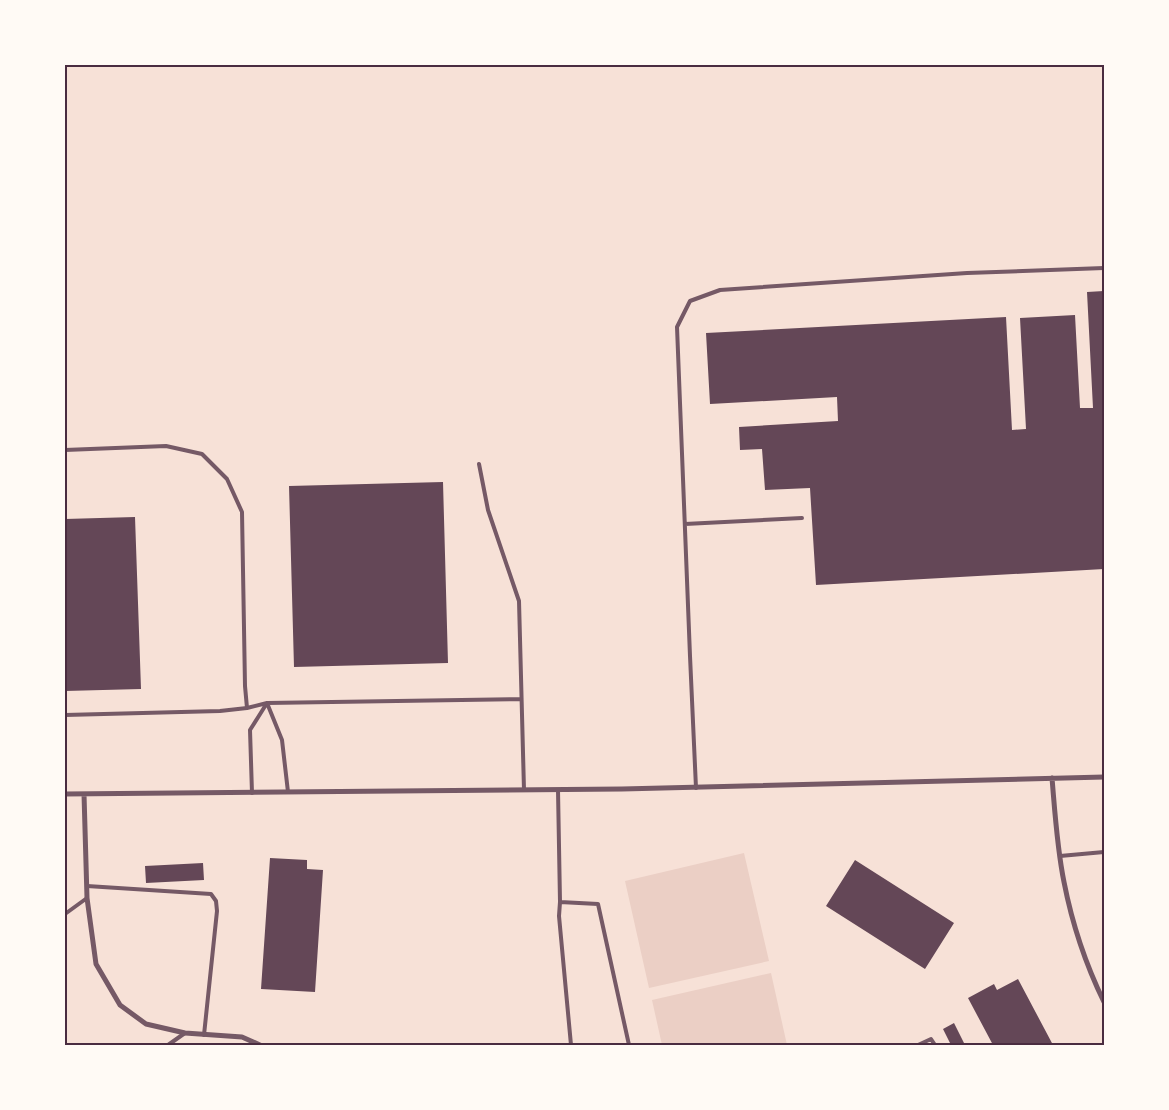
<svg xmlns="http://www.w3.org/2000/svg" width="1169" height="1110" viewBox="0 0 1169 1110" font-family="Poppins,sans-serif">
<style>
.green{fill:#ebcfc5}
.building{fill:#644757}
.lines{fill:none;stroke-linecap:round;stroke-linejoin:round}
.service{stroke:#755966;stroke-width:4}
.minor{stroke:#755966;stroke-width:5}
.neatline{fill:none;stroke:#4a2c40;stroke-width:2}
</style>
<rect width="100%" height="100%" fill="#f7e1d7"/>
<path class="green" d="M744,853l25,108 -120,27 -24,-107z
M771,973l16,72h-125l-10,-45z"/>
<path class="building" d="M1104,291v278l-288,16 -6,-97 -45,2 -3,-41 -22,1 -1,-23 99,-6 -1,-24 -127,7 -4,-71 300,-16 6,113 14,-1 -6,-111 55,-3 5,93h13l-6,-116z
M443,482l5,181 -154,4 -5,-181z
M135,517l6,172 -76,2v-172z
M270,858l37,2v9l16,1 -8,122 -54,-3z
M855,860l99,63 -29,46 -99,-63z
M203,863l1,17 -58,3 -1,-17z
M1018,979l35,66h-60l-25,-47 26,-14 3,6z
M954,1023l11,22h-14l-8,-16z"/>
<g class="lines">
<path class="service" d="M65,450l101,-4 36,8 25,25 15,33 3,174 2,22
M479,464l9,46 31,91 5,189
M685,524l117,-6
M65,715l155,-4 27,-3 20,-5 254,-4
M696,788l-6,-132 -13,-329 13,-26 30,-11 247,-17 137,-5
M558,790l2,112 -1,14 12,129
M252,793l-2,-63 17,-27 15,37 6,52
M1060,856l44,-4
M87,886l124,8 5,7 1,10 -13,124
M560,902l38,2 31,141
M65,914l22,-16
M168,1045l17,-12
M918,1045l13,-6 4,6"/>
<path class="minor" d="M1052,778c3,35 5,70 12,104 8,41 21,81 40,120
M65,794l557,-5 482,-12
M84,794l3,104 9,66 24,41 26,19 39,9 57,4 18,8"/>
</g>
<rect width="1169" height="1110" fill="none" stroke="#fffaf5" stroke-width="132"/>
<rect x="66" y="66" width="1037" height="978" class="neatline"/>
</svg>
